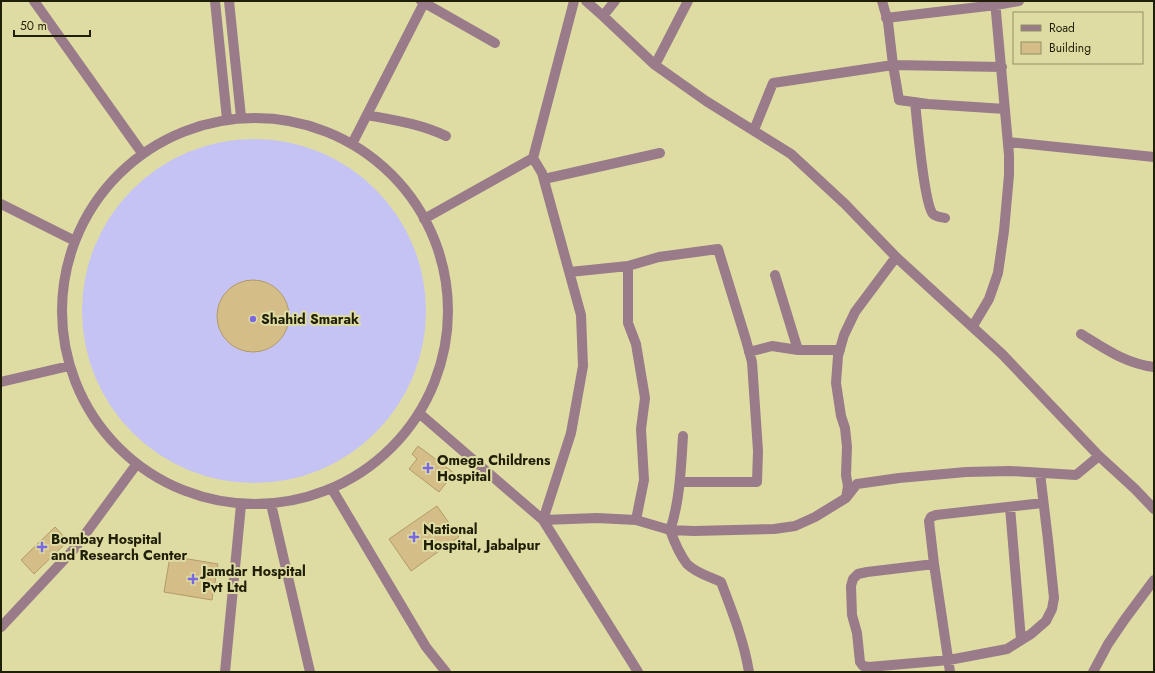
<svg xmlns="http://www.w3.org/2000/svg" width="1155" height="673" viewBox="0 0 1155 673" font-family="Jost,sans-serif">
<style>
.green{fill:#c5c3f4}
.building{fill:#d4bd87;stroke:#b29b67}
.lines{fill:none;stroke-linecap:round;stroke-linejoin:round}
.minor{stroke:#997b8a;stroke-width:10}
.poi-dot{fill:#7a67e2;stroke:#dedca3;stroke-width:1.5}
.labels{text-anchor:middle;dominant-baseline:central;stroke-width:4;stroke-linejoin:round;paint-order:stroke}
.poi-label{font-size:14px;font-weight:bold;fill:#1f1e07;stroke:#dedca3;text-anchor:start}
</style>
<rect width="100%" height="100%" fill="#dedca3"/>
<path class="green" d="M82 311a172 172 0 1 1 344 0a172 172 0 1 1-344 0Z"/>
<path class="building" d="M217 316a36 36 0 1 1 72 0a36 36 0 1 1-72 0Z
M418,446l36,27 -15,19 -30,-23 8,-10 -5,-5z
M437,506l22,31 -48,34 -22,-32z
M55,527l13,14 -34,33 -13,-14z
M170,556l48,8 -6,36 -48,-8z"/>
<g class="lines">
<path class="minor" d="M34,1l108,152
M215,1l12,118
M229,1l12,116
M421,1l74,42
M586,1l17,15 52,49 51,36 85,53 54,50 51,53 106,97 97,102 36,33 19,20
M882,1l6,21 5,43 6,35 29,4 77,5
M603,16l12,-15
M886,18l110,-13 23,-4
M655,65l33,-64
M915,102c2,18 9,102 18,112 3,3 8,3 12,4
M367,115c27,5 54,9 79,21
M62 311a193 193 0 1 1 386 0a193 193 0 1 1-386 0Z
M754,130l19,-47 120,-18 109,2
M1008,142l146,15
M352,144l73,-143
M533,158l9,15 39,142 2,51 -12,67 -28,87
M544,179l116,-26
M1,204l74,37
M424,219l109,-61 41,-157
M628,266v57l8,21 9,54 -4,31 3,51 -8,40
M570,272l58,-6 31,-9 59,-8 28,91 6,22 6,89 -1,31h-77
M775,275l23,75
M973,326l16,-27 9,-26 6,-42 5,-56v-20l-14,-154
M1081,334c23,14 45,30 73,33
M749,352l23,-6 26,4h42
M1,382l68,-16
M419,413l124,107 95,152
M683,436c-2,30 -3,66 -13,94 4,11 10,25 17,34 9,9 23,13 34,18 11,29 23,59 28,90
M332,489l94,158 20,25
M846,498l2,-12 -2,-11 1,-28 -2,-19 -4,-12 -5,-33 2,-27 6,-21 11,-23 41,-55
M271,504l39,168
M1010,507l11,133
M543,520l54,-2 39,2 34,10 24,1 80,-2 21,-3 20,-9 31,-19 11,-14 42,-6 67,-6 44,-1 66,4 23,-19
M934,564l-67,8 -9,2 -5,5 -2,7 1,29 5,18 3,29 3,4 6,1 80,-7 58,-11 24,-15 15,-13 6,-12 2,-11 -6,-58 -8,-67
M1,627l74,-79 61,-83
M225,672l16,-167
M950,672l-16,-108 -5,-43 2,-4 5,-2 107,-12
M1093,672l15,-28 17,-25 29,-39"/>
</g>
<g class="poi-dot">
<circle cx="253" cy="319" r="4"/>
<path d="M426 462h4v4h4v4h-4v4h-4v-4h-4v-4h4z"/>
<path d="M412 531h4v4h4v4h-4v4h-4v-4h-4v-4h4z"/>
<path d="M40 541h4v4h4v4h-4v4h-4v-4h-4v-4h4z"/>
<path d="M191 573h4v4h4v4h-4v4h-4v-4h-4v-4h4z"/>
</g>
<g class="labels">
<g class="poi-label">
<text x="261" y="319">Shahid Smarak</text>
<text x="437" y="460">Omega Childrens<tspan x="437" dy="16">Hospital</tspan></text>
<text x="423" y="529">National<tspan x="423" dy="16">Hospital, Jabalpur</tspan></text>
<text x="51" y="539">Bombay Hospital<tspan x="51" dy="16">and Research Center</tspan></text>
<text x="202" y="571">Jamdar Hospital<tspan x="202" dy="16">Pvt Ltd</tspan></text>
</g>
</g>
<rect width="1155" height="673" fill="none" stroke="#1f1e07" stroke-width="4"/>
<rect x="1013" y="12" width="130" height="52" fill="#dedca3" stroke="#929065"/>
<rect x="1021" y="25" width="20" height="6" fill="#997b8a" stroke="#929065"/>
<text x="1049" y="32" font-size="12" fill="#1f1e07">Road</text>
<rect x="1021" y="42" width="20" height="12" fill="#d4bd87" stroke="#929065"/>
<text x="1049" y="52" font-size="12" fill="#1f1e07">Building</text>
<path d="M14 30v6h76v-6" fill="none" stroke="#1f1e07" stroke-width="2"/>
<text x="20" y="30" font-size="12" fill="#1f1e07" stroke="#dedca3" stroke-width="3" paint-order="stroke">50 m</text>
</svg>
